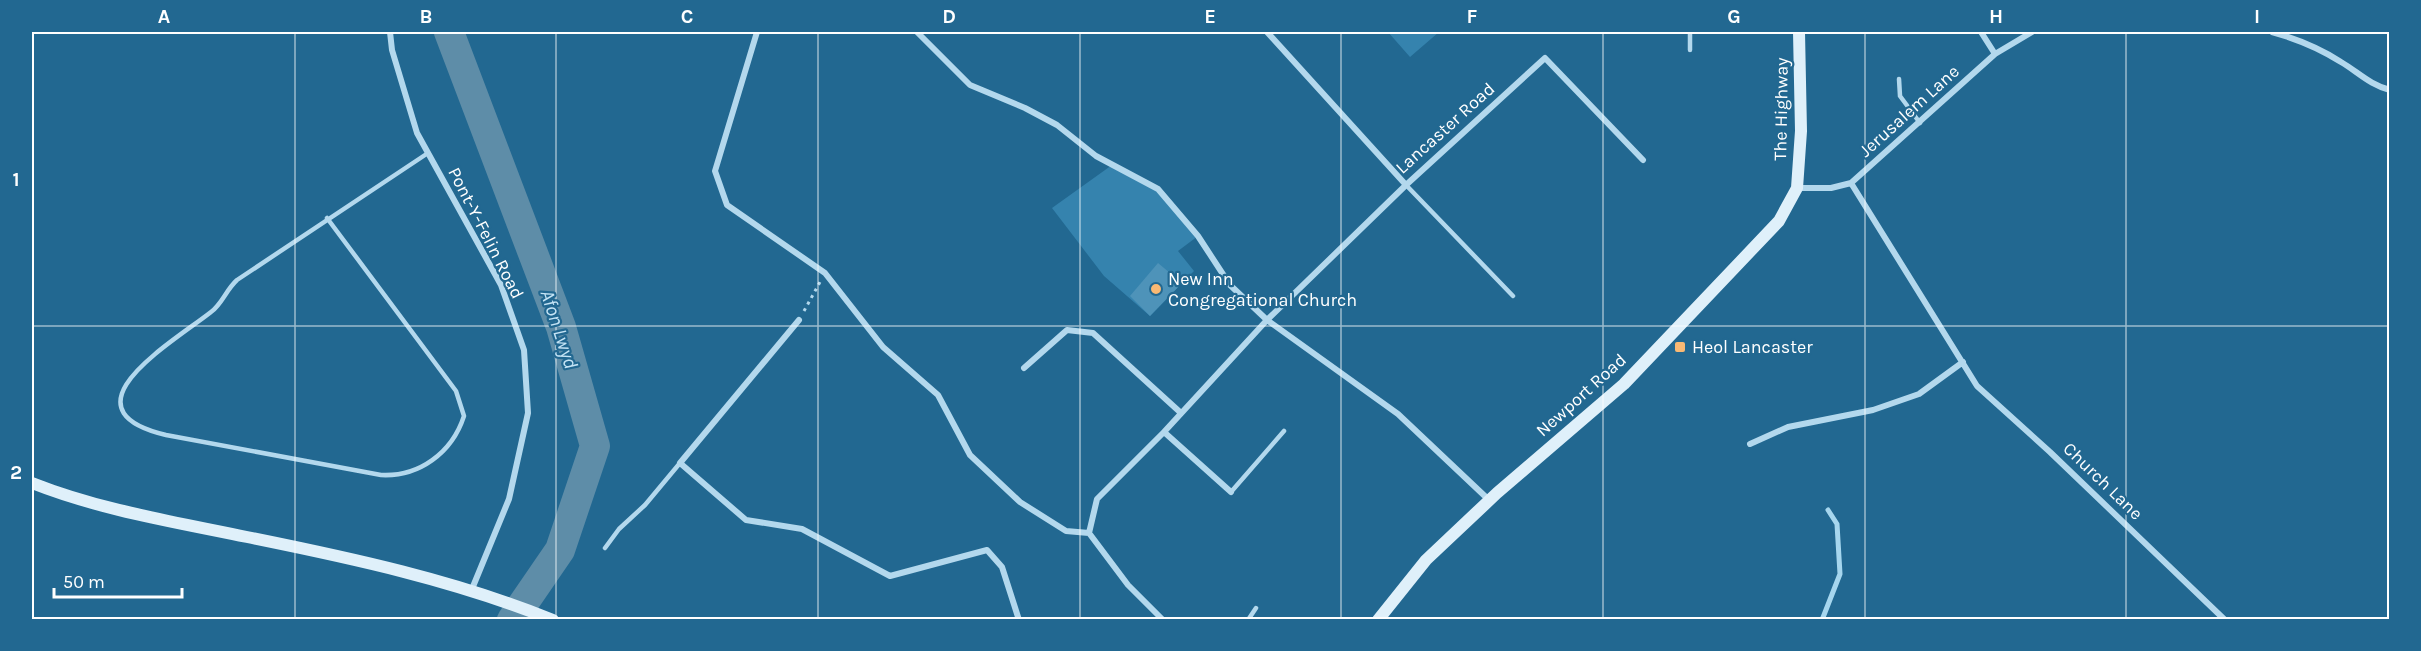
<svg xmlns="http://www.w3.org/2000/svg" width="2421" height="651" viewBox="0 0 2421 651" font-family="Karla,sans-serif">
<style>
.green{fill:#3583ae}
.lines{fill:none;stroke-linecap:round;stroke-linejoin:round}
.stream{stroke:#a6d6ee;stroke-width:5}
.river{stroke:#5e8da8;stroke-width:30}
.building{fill:#4e93b9}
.path{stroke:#b3d8ed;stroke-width:3;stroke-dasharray:3 4.5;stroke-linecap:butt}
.lane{stroke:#b3d8ed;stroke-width:4.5}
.street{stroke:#b3d8ed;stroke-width:6}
.secondary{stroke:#dff0fa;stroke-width:12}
.grid{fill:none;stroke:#fff;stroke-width:1.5;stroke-opacity:0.55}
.poi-dot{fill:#f9b974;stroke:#226891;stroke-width:2}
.labels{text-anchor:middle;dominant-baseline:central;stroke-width:4.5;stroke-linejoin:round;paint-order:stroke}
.street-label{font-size:18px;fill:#fff;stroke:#226891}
.poi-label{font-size:18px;fill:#fff;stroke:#226891;text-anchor:start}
.water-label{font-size:20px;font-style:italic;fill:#c5e4f5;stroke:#226891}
.neatline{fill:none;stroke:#fff;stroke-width:2}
.grid-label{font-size:20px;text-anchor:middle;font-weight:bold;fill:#fff}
</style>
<rect width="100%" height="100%" fill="#226891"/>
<path class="green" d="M1388,32h51l-29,25z
M1112,165l46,24 40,47 -20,15 16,20 -44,45 -46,-40 -52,-68z"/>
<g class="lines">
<path class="stream" d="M1822,620l18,-46 -3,-50 -9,-14"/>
<path class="river" d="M449,32l112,295 34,119 -35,104 -48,70"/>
</g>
<path class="building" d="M1158,263l24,20 -32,33 -20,-20z"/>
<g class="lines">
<path class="path" d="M804,311l16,-29"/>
<path class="lane" d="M1690,50v-18
M1899,79l1,17 20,27
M1406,185l107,111
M327,218l129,173 8,25c-12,37 -45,61 -83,59l-215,-40c-109,-26 7,-93 45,-123 11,-8 15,-22 26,-32l191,-127
M1231,492l53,-61
M605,548l14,-19 26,-24 35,-42
M1248,620l8,-12"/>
<path class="street" d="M390,32l2,18 25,83 84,152 23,65 4,63 -19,86 -37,90
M757,32l-42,139 12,34 98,68 58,74 55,48 32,60 50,47 46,29 23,2 39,52 35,35
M917,32l53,53 55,23 32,17 39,31 62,33 40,47 32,49 37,35 131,94 91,86
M1267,32l139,153
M1981,32l14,22
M2272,32c25,7 47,16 69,30 17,10 29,23 49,28
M1851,183l126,203 73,66 175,168
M1797,188h34l20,-5 144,-129 37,-22
M799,320l-119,143 66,57 56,9 88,47 97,-26 15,17 17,53
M1024,368l43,-38 26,3 88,80
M1164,432l67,60
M1750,444l38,-17 85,-17 46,-16 44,-32
M1089,533l8,-34 67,-67 103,-112 139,-135 139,-127 98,102"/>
<path class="secondary" d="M32,483c68,27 143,39 215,54 104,21 207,43 306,83
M1378,620l48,-60 71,-67 127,-109 155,-163 18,-33 4,-57 -2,-99"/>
</g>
<path class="grid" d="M295,32v588M556,32v588M818,32v588M1080,32v588M1341,32v588M1603,32v588M1865,32v588M2126,32v588M32,326h2358"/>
<g class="poi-dot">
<circle cx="1156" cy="289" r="6"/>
<rect x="1674" y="341" width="12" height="12" rx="3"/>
</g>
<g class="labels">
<g class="street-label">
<text transform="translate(1781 109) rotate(-89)">The Highway</text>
<text transform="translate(1909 111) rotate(-42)">Jerusalem Lane</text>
<text transform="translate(1445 128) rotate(-42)">Lancaster Road</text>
<text transform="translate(486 233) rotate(63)">Pont-Y-Felin Road</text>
<text transform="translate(1581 395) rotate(-42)">Newport Road</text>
<text transform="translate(2103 481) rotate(44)">Church Lane</text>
</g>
<g class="poi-label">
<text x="1168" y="279">New Inn<tspan x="1168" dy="21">Congregational Church</tspan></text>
<text x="1692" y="347">Heol Lancaster</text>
</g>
<g class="water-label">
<text transform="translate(559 329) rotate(72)">Afon Lwyd</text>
</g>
</g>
<rect width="2421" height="651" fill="none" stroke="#226891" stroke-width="66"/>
<path d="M54 588v9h128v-9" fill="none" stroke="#ffffff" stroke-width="3"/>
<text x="63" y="588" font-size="18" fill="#ffffff" stroke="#226891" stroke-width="4.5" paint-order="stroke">50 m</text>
<rect x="33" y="33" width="2355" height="585" class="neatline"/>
<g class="grid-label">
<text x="164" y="23">A</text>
<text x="426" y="23">B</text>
<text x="687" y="23">C</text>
<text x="949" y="23">D</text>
<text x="1210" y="23">E</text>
<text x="1472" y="23">F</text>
<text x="1734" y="23">G</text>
<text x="1996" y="23">H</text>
<text x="2257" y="23">I</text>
<text x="16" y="186">1</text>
<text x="16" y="479">2</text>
</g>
</svg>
